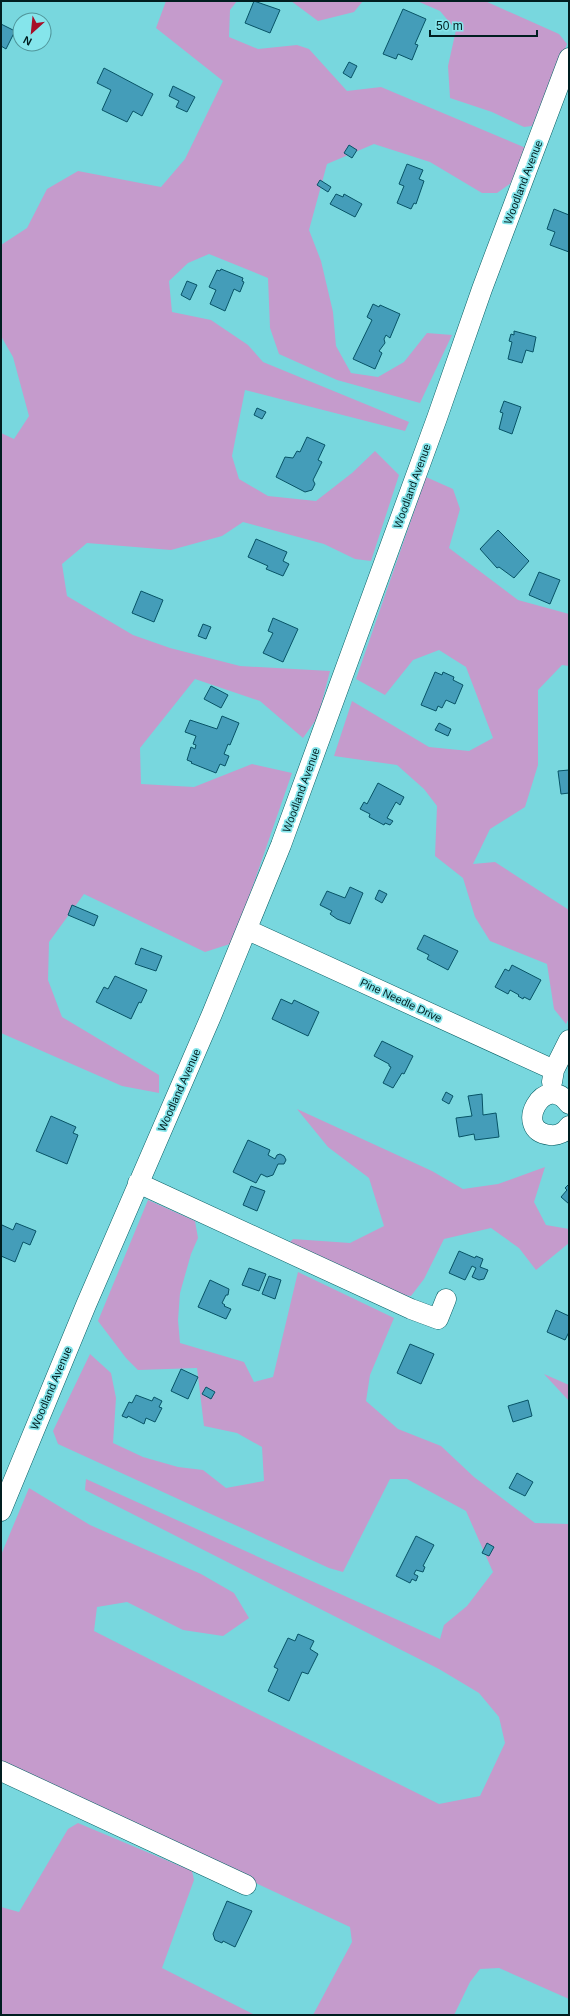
<svg xmlns="http://www.w3.org/2000/svg" width="570" height="2016" viewBox="0 0 570 2016" font-family="Arial,sans-serif">
<style>
.green{fill:#c59bcc}
.building{fill:#449db9;stroke:#075366}
.lines{fill:none;stroke-linecap:round;stroke-linejoin:round}
.minor-casing{stroke:#065e63;stroke-width:21}
.minor{stroke:#fff;stroke-width:20}
.labels{text-anchor:middle;dominant-baseline:central;stroke-width:3.5;stroke-linejoin:round;paint-order:stroke}
.street-label{font-size:11px;fill:#001e20;stroke:#85e5eb}
</style>
<rect width="100%" height="100%" fill="#78d7de"/>
<path class="green" d="M166,1h71l-7,9 -1,27 29,12 39,-4 12,4 38,42 34,-4 145,61 -15,35 -14,10h-15l-52,-31 -56,-18 -47,20 -18,66 12,31 12,51 3,34 15,27 27,4 26,-15 23,-29 25,2 -32,68 -83,-23 -58,-26 -9,-26 -2,-50 -59,-24 -21,9 -19,18 3,31 39,8 37,25 15,17 146,60 -4,9 -160,-41 -13,66 7,23 29,17 48,5 36,-28 23,-22 24,24 -28,86 -16,-2 -31,-15 -81,-22 -21,14 -51,14 -84,-7 -25,21 5,32 66,39 37,13 70,18 90,5 -12,46 -15,21 -43,-37 -65,-22 -55,69 1,36 53,3 58,-23 40,9 -59,170 -28,9 -121,-58 -35,48 -1,38 14,37 97,58v18l-37,-7 -121,-53v-600l13,6 15,-23 -16,-59 -12,-21v-91l26,-17 20,-39 31,-18 83,16 24,-28 38,-78 -67,-53z
M291,1h72l-9,11 -36,9z
M417,1h68l74,33 8,10 -35,82 -8,1 -32,-15 -42,-14 -2,-32 8,-36 -16,-19z
M426,477l27,12 7,20 -11,39 69,52 51,14v52l-7,-1 -24,25v75l-13,42 -35,22 -17,35 22,-2 74,48v108l-3,6 -12,-15 -7,-45 -57,-23 -15,-24 -12,-39 -28,-22 2,-50 -13,-17 -27,-24 -63,-9 18,-55 77,46 40,4 24,-13 -27,-71 -27,-17 -26,10 -28,35 -29,-16z
M297,1109l135,62 31,18 35,-5 47,-17 -11,35 12,23 23,4v14l-33,27 -17,-22 -28,-20 -47,11 -20,40 -13,17 -24,-3 -100,-48 6,-6 57,4 34,-17 -15,-48 -41,-31z
M148,1200l47,21 3,17 -7,16 -11,39 -2,27 2,23 64,19 10,20 19,-5 25,-105 96,46 -24,57 -4,26 32,28 43,17 33,31 61,46 34,1v475l-70,-31 -19,1 -10,13 -16,33h-141l39,-73 -2,-15 -349,-163v-209l28,-67 61,37 111,49 33,19 15,25 -26,18 -40,-6 -56,-28 -30,5 -3,24 152,77 193,96 41,-8 25,-53 -6,-26 -20,-24 -40,-24 -354,-179 1,-11 354,160 4,-14 23,-19 26,-34 -27,-61 -59,-32h-17l-47,93 -14,-4 -271,-124 -5,-13 37,-77 21,19 5,25 -3,45 30,14 35,10 25,3 23,18 38,-7 -2,-34 -25,-14 -33,-7 -7,-58 -59,2 -12,-12 -28,-37z
M544,1374l25,11v16z
M78,1823l114,48 2,9 -32,88 93,47h-254v-108l18,5 49,-83z"/>
<path class="building" d="M254,1l26,9 -10,23 -25,-10z
M403,9l23,10 -11,25 3,1 -6,15 -14,-6 -2,5 -13,-5z
M1,24l14,7 -9,18 -5,-3z
M349,62l8,4 -6,12 -8,-5z
M104,68l49,26 -11,22 -9,-5 -6,11 -25,-12 9,-20 -14,-7z
M173,86l22,11 -8,15 -11,-5 3,-6 -10,-5z
M349,145l8,5 -5,8 -8,-5z
M407,164l16,6 -4,9 5,2 -8,23 -2,-1 -3,6 -14,-6 7,-17 -5,-2z
M320,180l11,7 -3,5 -11,-7z
M336,194l7,3 1,-3 18,10 -7,13 -25,-13z
M554,209l15,6v37l-19,-7 5,-13 -8,-3z
M221,269l22,9 -1,3 2,1 -4,10 -6,-3 -9,22 -15,-7 6,-14 -7,-3 8,-17 3,1z
M187,281l10,4 -7,15 -9,-5z
M373,304l6,3 1,-2 20,9 -10,24 -4,-3 -2,4 1,4 -6,8 3,2 -7,16 -22,-10 19,-39 -5,-3z
M514,331l22,6 -3,15 -7,-2 -4,13 -14,-4 4,-17 -3,-1 2,-7 3,1z
M504,401l17,6 -9,27 -13,-5 4,-16 -3,-1z
M257,408l9,4 -4,7 -8,-4z
M307,437l18,8 -7,15 4,2 -9,18 2,4 -3,6 -7,2 -29,-15 9,-20 8,1 4,-7 3,1z
M498,530l31,31 -15,17 -15,-11 -2,1 -17,-19z
M256,539l31,13 -4,9 6,3 -6,12 -17,-7 2,-3 -20,-9z
M539,572l21,8 -10,24 -21,-9z
M141,591l22,9 -9,22 -22,-9z
M273,618l25,11 -15,33 -20,-9 10,-20 -5,-2z
M203,624l8,3 -5,12 -8,-3z
M435,672l7,3 1,-3 11,5 -1,3 10,5 -8,19 -9,-4 -4,8 -4,-2 -2,5 -15,-6z
M211,686l17,9 -7,13 -17,-9z
M222,716l17,7 -9,22 -2,-1 -4,10 5,2 -4,10 -5,-2 -4,9 -25,-10 1,-1 -5,-2 4,-13 4,2 1,-4 -3,-1 3,-8 -11,-4 5,-12 27,9z
M439,723l12,6 -3,7 -13,-6z
M569,770v23l-8,1 -3,-23z
M378,783l26,14 -4,8 -4,-3 -9,16 6,3 -3,4 -5,-2 -1,2 -15,-8 1,-3 -10,-5 4,-7 3,2z
M350,887l13,6 -13,31 -13,-5 -7,-5 2,-3 -12,-6 7,-14 18,7z
M379,890l8,4 -5,9 -7,-4z
M72,905l26,11 -4,10 -26,-11z
M424,935l34,16 -10,19 -21,-11 2,-4 -12,-6z
M141,948l21,8 -6,15 -21,-7z
M512,965l29,15 -11,20 -6,-3 -1,2 -5,-3 1,-1 -9,-5 -2,4 -13,-7 10,-18 4,2z
M115,976l32,14 -6,13 -2,-1 -8,17 -35,-17 8,-15 4,2z
M281,999l11,5 2,-4 25,12 -11,24 -36,-17z
M382,1041l31,15 -9,18 -2,-1 -9,15 -10,-5 8,-16 -2,-1v-2l-15,-8z
M446,1092l7,4 -4,8 -7,-4z
M482,1094l1,21 13,-2 3,24 -24,3 -1,-6 -15,3 -3,-19 16,-2 -4,-20z
M51,1116l25,11 -3,6 5,2 -11,29 -31,-13z
M248,1140l22,10 -2,5 7,4 2,-4 3,-1 4,2 2,4 -2,4h-6l-5,11 -6,2 -6,-3 -5,9 -23,-11z
M569,1184v20l-8,-7 6,-7 -2,-2z
M251,1186l14,5 -8,20 -14,-6z
M16,1223l20,8 -6,14 -7,-3 -8,20 -14,-6v-29l1,-2 11,5z
M459,1251l16,7 1,-2 7,3 -3,8 8,3 -4,9 -5,1 -7,-3 4,-9 -4,-2 -7,14 -16,-7z
M249,1268l17,6 -7,17 -17,-6z
M269,1276l12,4 -6,19 -13,-5z
M210,1280l19,9 -1,6h-2l-4,8 3,2 -1,1 7,3 -5,10 -28,-12z
M556,1310l13,6v16l-4,8 -18,-8z
M410,1344l24,10 -13,30 -24,-11z
M181,1369l17,8 -10,22 -17,-8z
M206,1387l9,5 -4,7 -9,-5z
M136,1395l16,6 2,-4 8,4 -3,6 3,1 -7,14 -9,-4 -2,6 -16,-8 -1,2 -5,-2 7,-14 3,1z
M528,1400l4,16 -19,6 -5,-16z
M517,1473l16,9 -8,14 -16,-8z
M416,1536l18,9 -11,21 2,1 -2,5 -7,-2 -2,4 4,2 -2,5 -4,-2 -2,4 -14,-7z
M487,1543l7,4 -5,9 -7,-3z
M298,1634l16,7 -4,8 8,5 -10,20 -6,-2 -13,29 -21,-10 10,-22 -4,-2 14,-29 7,3z
M227,1901l25,10 -17,36 -12,-6 -1,2 -7,-3 -2,-6z"/>
<g class="lines">
<defs>
<path id="minor" d="M248,930l306,140
M552,1082l2,-12 15,-30
M569,1104c-24,-34 -58,27 -19,31 8,1 15,-3 19,-9
M138,1183l273,126 27,10 8,-20
M1,1511l85,-206 126,-291 69,-169 156,-427 45,-129 87,-231
M1,1771l245,114"/>
</defs>
<use href="#minor" class="minor-casing"/>
<use href="#minor" class="minor"/>
</g>
<g class="labels">
<g class="street-label">
<text transform="translate(523 182) rotate(-69)">Woodland Avenue</text>
<text transform="translate(412 486) rotate(-70)">Woodland Avenue</text>
<text transform="translate(301 790) rotate(-70)">Woodland Avenue</text>
<text transform="translate(401 1000) rotate(25)">Pine Needle Drive</text>
<text transform="translate(179 1090) rotate(-66)">Woodland Avenue</text>
<text transform="translate(51 1388) rotate(-67)">Woodland Avenue</text>
</g>
</g>
<rect width="570" height="2016" fill="none" stroke="#001e20" stroke-width="4"/>
<g transform="translate(32 32) rotate(207)"><circle r="19" fill="#85e5eb" stroke="#50959a"/>
<path d="M0-3L7 15L0 10L-7 15Z" fill="#a70f28"/>
<text y="-6" font-size="11" font-weight="bold" text-anchor="middle" fill="#001e20">N</text>
</g>
<path d="M430 30v6h107v-6" fill="none" stroke="#001e20" stroke-width="2"/>
<text x="436" y="30" font-size="12" fill="#001e20" stroke="#85e5eb" stroke-width="3" paint-order="stroke">50 m</text>
</svg>
